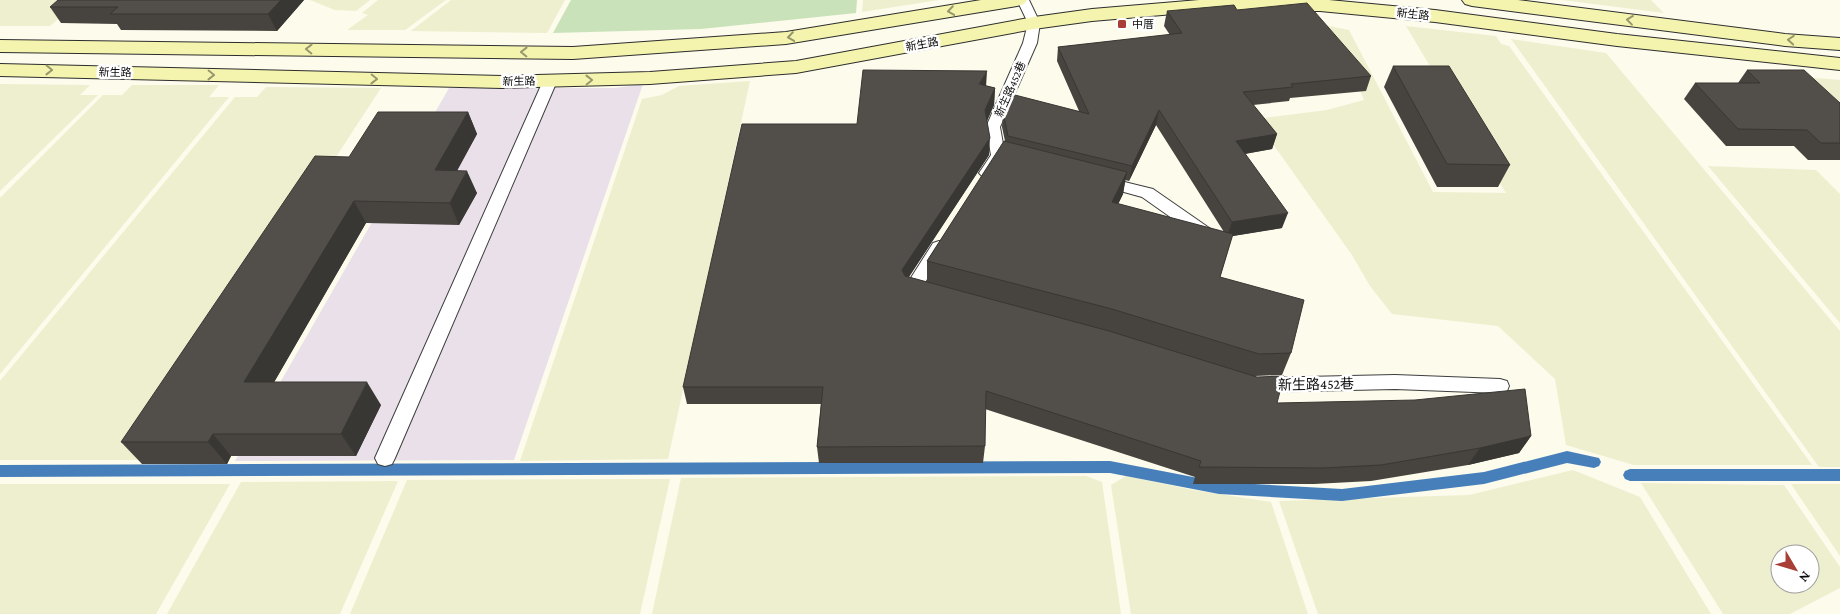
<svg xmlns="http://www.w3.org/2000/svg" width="1840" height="614" viewBox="0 0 1840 614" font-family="'Crimson Pro','Noto Sans TC',serif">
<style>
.industrial{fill:#e9e0e9}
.farmland{fill:#eeefcf;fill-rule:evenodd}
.green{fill:#cae2ba}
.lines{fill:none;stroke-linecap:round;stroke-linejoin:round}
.stream{fill:#477fbb;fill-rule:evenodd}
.lane-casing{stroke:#3e3e3e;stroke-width:2}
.secondary-casing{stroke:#2d2d2d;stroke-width:2}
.lane{fill:#fff;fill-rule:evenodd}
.secondary{fill:#f4f4af;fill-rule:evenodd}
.wall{fill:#47433f;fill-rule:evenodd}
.shaded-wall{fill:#393733}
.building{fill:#524e49;stroke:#393733}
.oneway{stroke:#97976d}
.poi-dot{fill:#a83e36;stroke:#fff;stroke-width:2}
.labels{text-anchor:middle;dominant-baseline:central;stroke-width:5;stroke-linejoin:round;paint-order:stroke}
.far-street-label{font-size:11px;fill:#0b0b0b;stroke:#fff}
.far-poi-label{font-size:11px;fill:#0b0b0b;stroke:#fff;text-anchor:start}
.street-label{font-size:14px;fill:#0b0b0b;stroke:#fff}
</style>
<rect width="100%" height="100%" fill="#fcfbec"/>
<path class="industrial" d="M643,84l-129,376 -279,1 214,-373h166z"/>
<path class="farmland" d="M0,0h80l-30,26h-50z
M310,0h60l-14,11 -21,-1z
M378,0h68l-41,30h-58l21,-15 -6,-2z
M451,0h114l-18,33 -136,-2z
M863,0h76l-77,12z
M1562,0h89l13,13z
M1314,23l35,7 84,162 73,1 -100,-167 90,10 5,8 8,2 303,419h-178l-68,-20 -11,-66 -57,-53 -106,-12 -22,-28 -18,-31 -97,-136 72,-9 37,-10 -7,-17z
M1511,39l95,14 234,278v136h-21z
M1792,76l48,4v41z
M750,81l-82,378 -148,2 122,-362 20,-4 17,-9z
M0,84l90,1 -10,10h18l-98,96z
M132,85h87l-10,12h20l-229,277v-176l103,-103h19z
M266,87l115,1 -243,372h-138v-79l235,-284h22z
M1708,166l108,4 24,24v129z
M1573,470l67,27 71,117h-393l-39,-113 190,-6z
M1086,476l16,6 19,132h-469l29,-136z
M1126,476l67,14 78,12 37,112h-177l-20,-129z
M670,479l-30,135h-290l57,-134z
M398,481l-58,133h-173l74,-132z
M1641,483l143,2 56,82v21l-50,26h-67zM1780,554h30v30h-30z
M0,484h230l-74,130h-156z
M1791,484h49v72z"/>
<path class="green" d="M571,0h286l-1,13 -155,16 -148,4z"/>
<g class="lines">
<path class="stream" d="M1567,451l32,7 2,4 -2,4 -5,2 -27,-5 -83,21 -142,17 -123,-7 -109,-21 -1110,4v-12l1110,-4 109,21 123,7 142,-17z
M1630,469h210v12h-210l-5,-2 -2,-4 2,-4z"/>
<defs>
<path id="lane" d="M1017,0h12l11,23 -3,20 -37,84 5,28 -13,21h-10l-3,-3 12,-18 -5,-28 37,-84 5,-20z
M550,77l7,4 -162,377 -3,6 -7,2 -7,-2 -3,-6 168,-377z
M1100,176l53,13 62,43 2,4 -2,4 -6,1 -6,-1 -61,-43 -47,-13 -3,-3 3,-3z
M939,241l6,2 2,4 -23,37 8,3 3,4 -3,4 -6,2 -19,-5 -3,-4 3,-4 26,-41z
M1395,375l105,4 7,2 2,5 -2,5 -7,2 -105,-4 -136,3 -7,-2 -2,-5 2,-5 7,-2z"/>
<path id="secondary" d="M981,0h46l-3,4 -7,2 -231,38 -213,15 -573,-7v-12l573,7 213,-15z
M1199,0h130l106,10 182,24 223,24v12l-223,-24 -182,-24 -115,-11h-111l-117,10 -58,8 -238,44 -146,11 -148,4 -502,-12v-12l502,12 148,-4 146,-11 238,-44 58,-8z
M1462,0h56l267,34 55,4v12l-55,-4 -313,-40 -7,-2z"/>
</defs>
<use href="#lane" class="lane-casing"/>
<use href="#secondary" class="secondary-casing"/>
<use href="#lane" class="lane"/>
<use href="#secondary" class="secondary"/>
</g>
<path class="wall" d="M304,0l-27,31 -156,-1 -4,-6 -56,-1 -11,-16z
M1237,10l134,66 -5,15 -76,7 -1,3 -36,4 24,29 -5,15 -27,5 37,74 -50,8 -12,41 71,76 -9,22 -27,1 22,27 254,33 -12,17 -51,12 -97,16 -57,3h-121l2,-7 -210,-68v37l-2,17h-164l-2,-16 4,-43h-134l-4,-17 174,-263 129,-38 9,2 -1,17 -7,16 2,34 -80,122 18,5v-21l78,-120 -3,-14 1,-15 76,-1 -22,-50 1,-14 112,-12 -6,-9 3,-15zM1156,125l68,107 -106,-28 5,-10 2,-14 4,1z
M1393,66l117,99 -12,22h-61l-53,-100z
M1747,70l93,33v57h-32l-14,-14h-68l-42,-47 11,-16h43z
M468,112l9,22 -20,37 20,22 -18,32 -93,-2 -92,159 107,23 -25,51h-125l-4,8h-85l-21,-22 228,-285z"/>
<path class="shaded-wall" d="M281,0h23l-27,31 -9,-17z
M987,71l-1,16 -7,-3z
M995,88l-1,17 -10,22 1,-17z
M1159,110l-3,15 -27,56 3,-15z
M468,112l9,22 -32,58 -10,-22z
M1277,134l-5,15 -40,7 4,-15z
M990,138l-1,17 -87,132v-17z
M467,171l10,22 -18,32 -9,-22z
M1127,172l-4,22 -15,31 4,-23z
M354,201l12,22 -105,182 -17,-23z
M1288,213l-6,15 -55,9 5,-15z
M367,382l14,23 -25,51 -15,-22z
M213,434l18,22 -4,8 -19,-22z
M1531,436l-12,17 -51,12 12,-17z"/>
<path class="building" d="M58,0h223l-13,14h-158l8,-7h-68z
M1307,3l64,73 -80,8 2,3 -50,5 34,42 -41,7 52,72 -56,9 -73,-112 -27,56 -124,-30 -5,-24 8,-18 78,20 -31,-67 124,-14 -15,-22 67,-6 3,5z
M1393,66h56l61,99 -63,-1z
M863,70l124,1 -8,13 16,4 -10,22 5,28 -88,132 3,6 204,55 148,46 27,-1 -7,27 138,-3 110,-11 6,47 -51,12 -99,17 -59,3 -123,-1 2,-6 -215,-70 -1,55 -168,1 6,-60h-140l59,-263h115z
M1747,70h57l36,33v40h-19l-14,-13 -69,-1 -43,-46h65z
M378,112h90l-33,58 32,1 -17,32 -96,-2 -110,181h123l-26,52h-128l-5,8h-87l194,-286 34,1z
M1004,141l123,31 -15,30 121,32 -13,43 84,23 -13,53 -32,1 -147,-45 -185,-48z"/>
<defs><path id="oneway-chevron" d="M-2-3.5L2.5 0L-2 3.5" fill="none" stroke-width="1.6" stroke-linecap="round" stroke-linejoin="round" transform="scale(1.25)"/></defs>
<g class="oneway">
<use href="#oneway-chevron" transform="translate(951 11) rotate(171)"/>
<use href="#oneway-chevron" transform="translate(1630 20) rotate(-173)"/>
<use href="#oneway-chevron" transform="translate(791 37) rotate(172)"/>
<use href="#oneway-chevron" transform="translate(1791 40) rotate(-176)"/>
<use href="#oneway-chevron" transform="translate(309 49) rotate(-179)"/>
<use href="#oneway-chevron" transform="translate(524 52) rotate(-179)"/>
<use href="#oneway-chevron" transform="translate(49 70) rotate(1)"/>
<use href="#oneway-chevron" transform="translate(211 75) rotate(1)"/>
<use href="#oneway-chevron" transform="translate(374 79) rotate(1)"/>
<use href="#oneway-chevron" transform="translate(589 80) rotate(-1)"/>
</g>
<rect class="poi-dot" x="1117" y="19" width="10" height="10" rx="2.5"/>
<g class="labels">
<g class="far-street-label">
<text transform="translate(1413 14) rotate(6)">新生路</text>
<text transform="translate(922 44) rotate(-11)">新生路</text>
<text transform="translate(115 72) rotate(1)">新生路</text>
<text transform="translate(519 81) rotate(-1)">新生路</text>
<text transform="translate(1010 89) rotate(-66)">新生路452巷</text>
</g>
<g class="far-poi-label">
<text x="1132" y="24">中厝</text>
</g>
<g class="street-label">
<text transform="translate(1316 384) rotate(-1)">新生路452巷</text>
</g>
</g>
<g transform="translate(1795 569) rotate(128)"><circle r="24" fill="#ffffff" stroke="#9d9d9d"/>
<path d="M0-4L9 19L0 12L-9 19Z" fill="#a83e36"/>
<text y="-8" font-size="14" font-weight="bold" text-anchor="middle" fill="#0b0b0b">N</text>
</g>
</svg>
